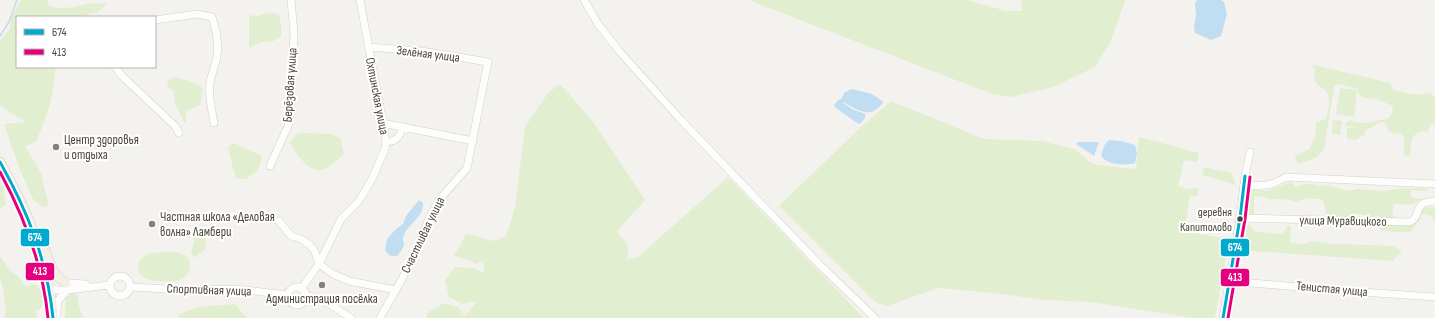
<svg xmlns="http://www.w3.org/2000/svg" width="1435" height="318" viewBox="0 0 1435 318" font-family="'Sofia Sans Condensed',sans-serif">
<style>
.green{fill:#e1eecf}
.water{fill:#c0ddf1}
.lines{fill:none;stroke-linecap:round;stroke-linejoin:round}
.stream{stroke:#c0ddf1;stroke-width:1.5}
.minor-casing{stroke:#d2d0cb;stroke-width:8}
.major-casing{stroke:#d6cebb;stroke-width:10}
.minor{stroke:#fdfdfc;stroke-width:7}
.major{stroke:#f2efe6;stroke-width:9}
.bus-1-casing{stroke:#fff;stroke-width:6}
.bus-2-casing{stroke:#fff;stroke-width:6}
.bus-1{stroke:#00a9ce;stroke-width:3}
.bus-2{stroke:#e5007d;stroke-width:3}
.poi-dot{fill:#868178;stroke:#fff;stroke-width:1.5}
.bus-dot{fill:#4b4439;stroke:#fff;stroke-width:1.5}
.labels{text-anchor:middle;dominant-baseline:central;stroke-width:4;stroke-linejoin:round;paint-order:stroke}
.bus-label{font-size:12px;fill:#4b4439;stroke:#fff;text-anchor:end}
.street-label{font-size:13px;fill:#4b4439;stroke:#fff}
.poi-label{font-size:13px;fill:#4b4439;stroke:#fff;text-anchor:start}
.line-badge{stroke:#fff;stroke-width:1.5}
.badge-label{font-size:11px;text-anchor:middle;font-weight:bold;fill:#fff}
</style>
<rect width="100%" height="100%" fill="#f4f2ee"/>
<path class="green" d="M21,0h27v5c15,8 34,-2 50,-2 3,0 6,1 9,1l-9,8 -19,5h-62v50h39c-2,7 -2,14 -3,21 -2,19 -10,36 -17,54l-11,4 16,27 8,33 -5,1 -10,-6 -14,-31 -16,-46 22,-2 -26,-16v-65l10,-12 1,-11z
M752,0h215l39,11h16l-1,-11h104l-14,41 -16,26 -42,20 -42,10 -19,-3 -236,-91z
M268,13l11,1 2,10v12l-7,5 -13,1 -12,6v-33l8,1z
M1314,65l76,18 3,7c13,3 23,6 37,3l5,5v25l-5,2 -2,7c-21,-2 -14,12 -19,25l-5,-3v-16l-3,-4 -12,-2 -3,-9 -6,-1c-5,4 -10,5 -15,9l-1,4 -8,5 -9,-1v-11h6l-1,-2 -6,1 -1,-3 5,-4c17,7 22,0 38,-1l4,-5 1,-8 -17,-7 -11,-1 -6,-3 -2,-7 -20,-4 -3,3 -10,62 -7,8 -18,7 -5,-7 15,-8 6,-11 1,-15 10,-5c1,-5 4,-13 3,-19 -3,-17 -17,-7 -14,-30l-3,-2z
M175,77l12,3 16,8 -3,17c-4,3 -10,3 -14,7v11l-2,-1c-4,-13 -11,-14 -10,-30l-6,-6 -1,-5z
M560,84l33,38 52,78 -28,31c9,13 14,13 10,29l11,-3 90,-80 136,141h-438l1,-5 17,-10 14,4 7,9 12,-15 -15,3 -13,-7 -4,-17 10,-13 18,1 11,5 -1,-13 -6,4 -8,-4 -15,-4 12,-22 29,7 11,-5 9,-28 10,-81 23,-34z
M1340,88l17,2 -3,27 -18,-3z
M891,101l93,38 57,2 33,8 19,15 37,5 6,-1 3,-31 60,16 -2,9 -13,-2 -6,26 11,3 10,-1 -2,8h-7l-6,35 45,8 -14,79h-24l-100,-16 -47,-2 -50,-7 -56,-5 -51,18 -10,-3 -8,-7 -90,-90 82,-79z
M1333,120l9,1 -2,14 -8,-1z
M303,133l28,1 9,4 4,16c-5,4 -11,11 -17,14 -17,8 -30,-13 -37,-25l7,-9z
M234,143l28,13 -4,14 -12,9h-10l-8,-31 3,-4z
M1204,167l27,6 5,12 -34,-10z
M0,180l4,10 2,15 -6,3z
M1292,182l3,5 7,-2 9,-1 10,2 7,-1 13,4 7,2 9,-2 27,2 19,-3h22l3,2 -1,1 -16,-1 -1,5 1,3 18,2c-4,2 -5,1 -9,1 -4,1 -6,3 -10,4 -5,0 -10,-2 -16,-1l-2,8 2,7 16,1 10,-12 15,-1v20v-6l-5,-6 -8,-1 -3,7 -9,11h-18l-11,-2c-5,-10 -17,-19 -29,-15 -2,0 -4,2 -6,2 -6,2 -13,0 -19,-1l-4,-16c-11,-2 -18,-3 -27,2 -9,-3 -14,-3 -23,-3 -7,1 -8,-4 -19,-2v18l-2,2 -6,-6 6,-20 4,-1 10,1z
M1249,225l5,6 23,3 6,-1 5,-8 3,1 -1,8 1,9 12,1 10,-3 18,3 44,1 16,1 11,4 -9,11 -141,-10 -8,-2v-9l2,-14z
M203,229l3,7 -1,14 -11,8 -3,-5 3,-11 -1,-10z
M150,253c10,0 25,-3 34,2 13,8 4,25 -9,26 -8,1 -23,1 -30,-3 -13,-7 -6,-22 5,-25z
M0,256l10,14 9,7 6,10 10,-3c8,6 7,14 7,23l-6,4 1,7h-33l2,-7 -4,-28 -2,-4z
M74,293l4,3c-1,8 3,13 5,22h-18l1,-21z
M235,304l12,14h-67l-2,-3 19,-8z"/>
<path class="water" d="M1197,0h24l3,2 3,12 -6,22 -10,4 -16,-7 -1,-7 2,-11 -1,-11z
M852,89l20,5 10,7 1,2c-14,17 -24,7 -40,-1v1l9,6 13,5v4l-5,6 -3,-1 -21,-15 -2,-3 4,-5 3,-1 4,-7z
M1109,140l12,1 14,4 2,9 -2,9c-11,3 -29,2 -34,-8l4,-11z
M1078,142h21l-5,14 -18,-12z
M419,200l4,3c1,14 -14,20 -19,32 -2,4 0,6 0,9 -1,5 -4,8 -7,12 -6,1 -9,-1 -12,-6l2,-11 9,-10 7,-5 3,-8z"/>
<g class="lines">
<path class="stream" d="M0,36l9,-14 8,-22"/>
<defs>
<path id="minor" d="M584,0l14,24 21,27 61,68 141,147 54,52
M155,20l42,-6 15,3c4,12 7,26 5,39 -1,9 -6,18 -7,27 -2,13 2,27 4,40
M368,47l53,4 67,11 -21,106 -28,32 -10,18 -10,26 -17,35 -22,39
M115,67l7,9 53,50 4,7
M382,123l91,18
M386,142c10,0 14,-6 17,-15
M270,166l18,-40 2,-9 4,-84 -3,-33
M1244,185c20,1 24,2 42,-8l149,7
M1240,218l169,4c10,-3 7,-13 13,-18 3,-2 9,-2 13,-3
M279,221l12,15 10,3 9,6 5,7 4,12 14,10 16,7 47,9
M110 286a10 10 0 1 1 20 0a10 10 0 1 1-20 0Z
M1229,281l117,10 89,6
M66,283l20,1
M49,287l6,3h12l42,-5
M130,287l57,3 49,-1 52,6
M288 296a9 9 0 1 1 18 0a9 9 0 1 1-18 0Z
M301,289l18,-25 22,-45 18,-18 13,-22 13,-30 1,-7 -1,-8 -25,-134
M305,298l5,-2 13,4 28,18
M56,318l2,-17 9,-11
M1223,318l17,-100 5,-42 5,-24"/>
<path id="major" d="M0,162c27,47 50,101 53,156
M44,247c5,13 8,28 22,36"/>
</defs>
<use href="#minor" class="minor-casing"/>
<use href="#major" class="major-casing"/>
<use href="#minor" class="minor"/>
<use href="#major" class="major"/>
<defs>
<path id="bus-1" d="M0,162c28,50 47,98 53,156
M1223,318l17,-100 5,-42"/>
<path id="bus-2" d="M0,172c25,46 43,94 48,146
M1228,318l17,-99 5,-42"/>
</defs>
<use href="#bus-1" class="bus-1-casing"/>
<use href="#bus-2" class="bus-2-casing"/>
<use href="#bus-1" class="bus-1"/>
<use href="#bus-2" class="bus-2"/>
</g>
<g class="poi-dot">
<circle cx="56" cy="147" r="4"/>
<circle cx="152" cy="224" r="4"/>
<circle cx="322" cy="285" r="4"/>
</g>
<circle class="bus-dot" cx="1240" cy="219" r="3.5"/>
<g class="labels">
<g class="bus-label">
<text x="1232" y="212">деревня<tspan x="1232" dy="15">Капитолово</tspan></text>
</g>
<g class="street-label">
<text transform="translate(428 54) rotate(7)">Зелёная улица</text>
<text transform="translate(290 85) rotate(-86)">Берёзовая улица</text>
<text transform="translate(377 96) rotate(79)">Охтинская улица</text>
<text transform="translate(1343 221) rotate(1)">улица Муравицкого</text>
<text transform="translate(423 235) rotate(-64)">Счастливая улица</text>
<text transform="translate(1332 289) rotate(5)">Тенистая улица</text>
<text transform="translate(209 290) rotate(2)">Спортивная улица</text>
</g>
<g class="poi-label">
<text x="64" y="140">Центр здоровья<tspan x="64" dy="15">и отдыха</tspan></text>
<text x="160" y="217">Частная школа «Деловая<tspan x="160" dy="15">волна» Ламбери</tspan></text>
<text x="322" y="299" text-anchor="middle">Администрация посёлка</text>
</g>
</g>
<g class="line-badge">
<rect x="20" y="228" width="30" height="19" rx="4" fill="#00a9ce"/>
<rect x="1220" y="238" width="30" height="19" rx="4" fill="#00a9ce"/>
<rect x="25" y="262" width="30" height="19" rx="4" fill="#e5007d"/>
<rect x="1220" y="268" width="30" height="19" rx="4" fill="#e5007d"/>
</g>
<g class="badge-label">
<text x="35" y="241">674</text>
<text x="1235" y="251">674</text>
<text x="40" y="275">413</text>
<text x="1235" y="281">413</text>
</g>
<rect x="16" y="16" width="140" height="52" fill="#ffffff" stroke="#b7b4b0"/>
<rect x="24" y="29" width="20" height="6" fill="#00a9ce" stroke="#b7b4b0"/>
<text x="52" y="36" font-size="12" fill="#4b4439">674</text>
<rect x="24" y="49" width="20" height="6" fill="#e5007d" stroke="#b7b4b0"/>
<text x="52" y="56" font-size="12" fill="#4b4439">413</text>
</svg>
